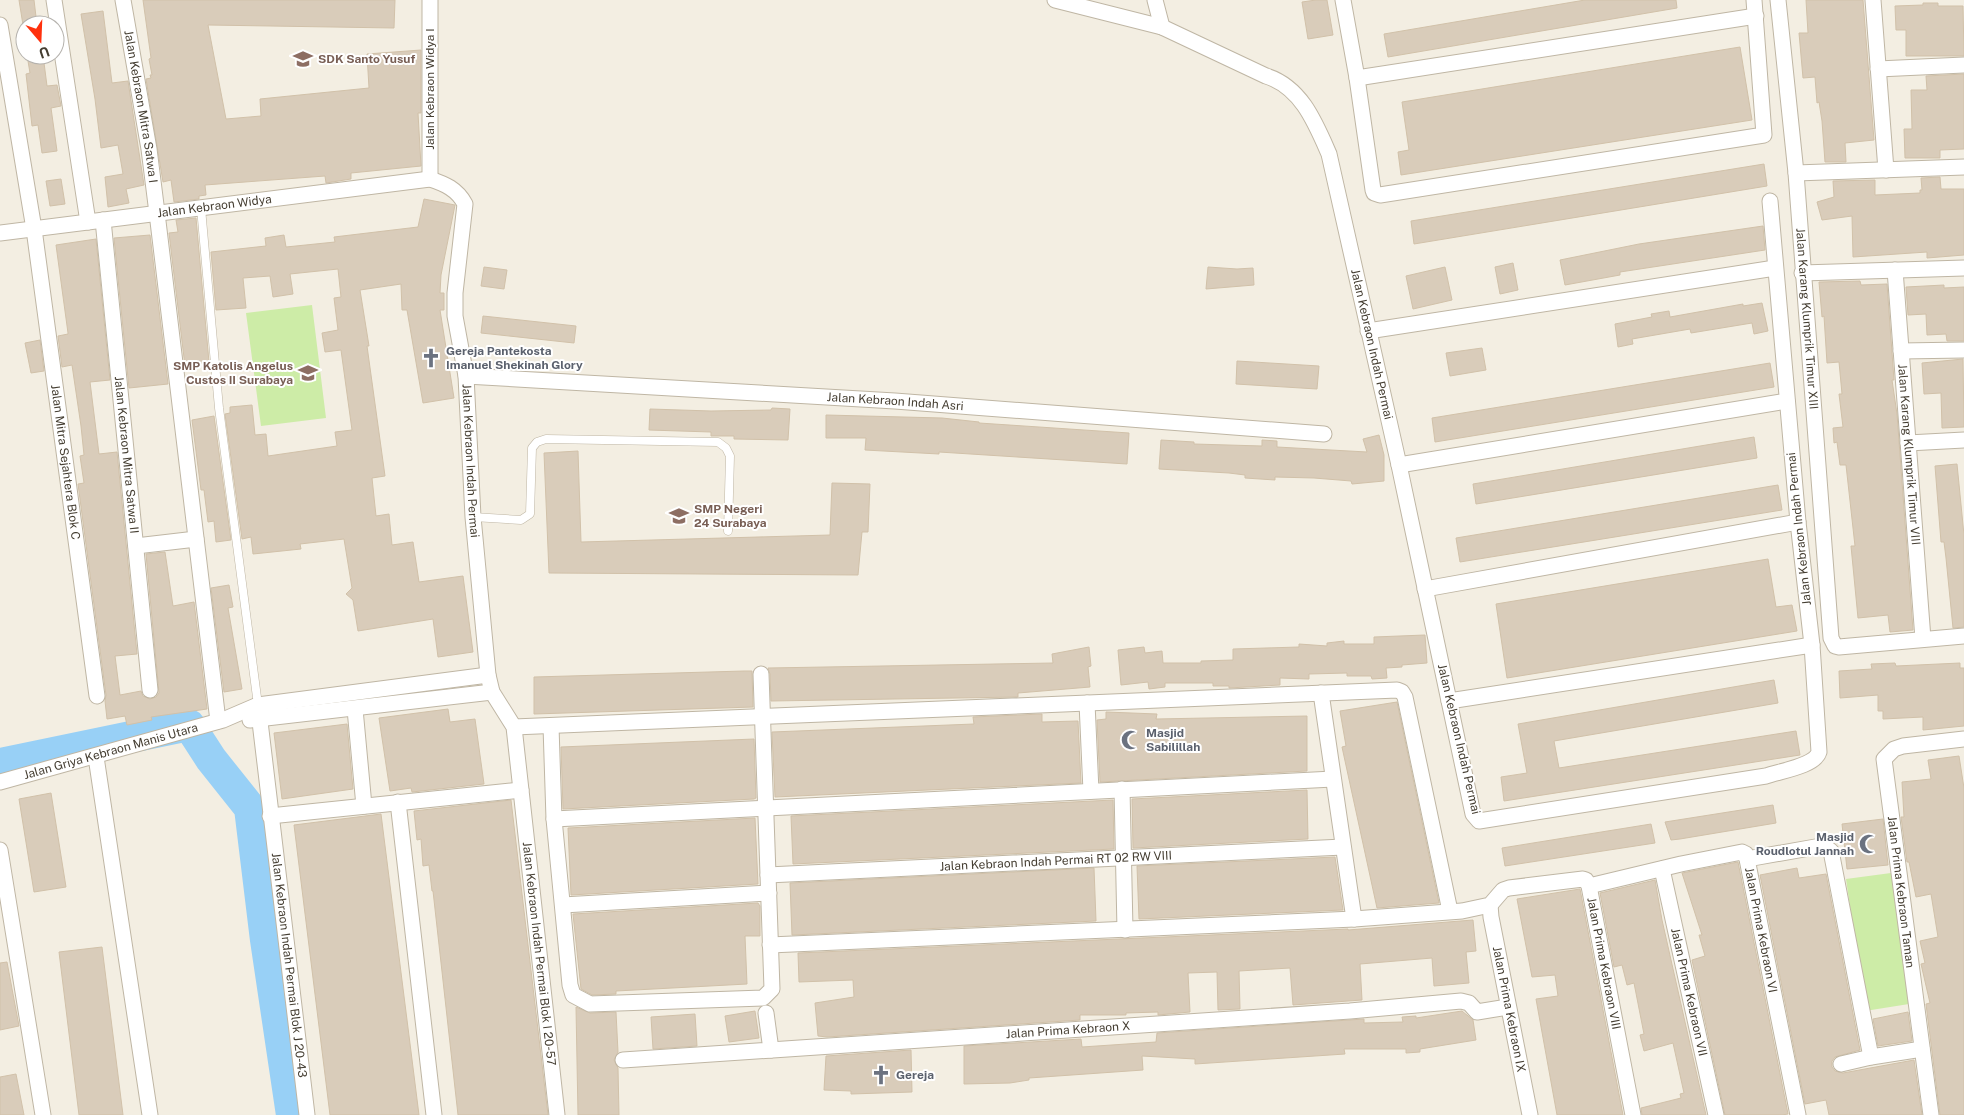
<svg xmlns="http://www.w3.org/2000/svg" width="1964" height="1115" viewBox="0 0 1964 1115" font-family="'Public Sans',sans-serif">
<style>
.green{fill:#cdeca7}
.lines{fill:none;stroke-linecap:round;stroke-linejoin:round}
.river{stroke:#98d0f6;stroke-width:32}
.building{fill:#d9ccba;stroke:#d1c1a9}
.lane-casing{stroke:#bfb6a4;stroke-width:9}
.street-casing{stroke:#bfb6a4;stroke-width:17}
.lane{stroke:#fff;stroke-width:8}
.street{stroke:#fff;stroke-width:15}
.labels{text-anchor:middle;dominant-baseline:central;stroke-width:4;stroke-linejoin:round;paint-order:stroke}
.education-label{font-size:12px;font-weight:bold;fill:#785e54;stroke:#fff;text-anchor:start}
.street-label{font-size:12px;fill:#453e32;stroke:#fff}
.worship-label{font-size:12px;font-weight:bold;fill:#5b616d;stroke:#fff;text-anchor:start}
</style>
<rect width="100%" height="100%" fill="#f3eee2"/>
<path class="green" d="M312,305l14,113 -65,8 -15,-113z
M1891,873l18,131 -44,7 -19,-132z"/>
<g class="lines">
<path class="river" d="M0,764l189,-39 22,34 39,49 16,132 26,175"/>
</g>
<path class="building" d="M19,0h15l3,25h-14z
M143,0h252l-1,28 -186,-3 18,94 35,-3 -1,-17 109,-11 -2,-34 54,-4v63h-3l3,53 -70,7v6l-25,4 -1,-7 -120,9 1,10 -7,1v3l-25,3 -3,-22 -8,2 -17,-103 5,-1 -1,-3h2l-3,-16 2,-1z
M1316,0h11l6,35 -25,4 -6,-37z
M1585,0h91l1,8 -289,49 -4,-23z
M1806,0h57l11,140 -29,3 1,19h-21l-3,-41 -3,-19 -2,1 -2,-26 -12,1 -4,-45h9z
M1923,3h15v3h25l1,50h-58v-26h-10l-1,-24 28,-1z
M103,11l9,72 16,-2 16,104 -18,4 3,14 -21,4 -3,-30 18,-3 -5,-29 -17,3 -6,-49 -14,-85z
M1740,47l12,73 -351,55 -3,-23 11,-2 -7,-48z
M27,55h16l4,31 10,-1 4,21 -10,2 6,43 -15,2 -4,-28 -6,1 -6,-52 4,-1z
M1964,74v75l-24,1v8h-35l-1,-29h8l-1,-39h16l-1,-14z
M1764,164l3,22 -353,58 -3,-23z
M1940,177l1,12h23v66l-37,3v-6l-74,5 -1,-41 -30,4 -5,-18 17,-5 -1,-16 42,-1v15l45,-2v-3h2l-1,-12z
M61,179l4,25 -15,2 -4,-25z
M424,199l31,6 -14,70 -1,18h4v17h-4l14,88 -31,5 -16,-93h-5l-1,-26 -41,6 9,56h-2l18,130 -13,2 4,38 13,-2 3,31 21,-3 6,40 44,-6 10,76 -35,5 -5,-38 -75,12 -5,-31 -7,-6 6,-6 -8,-49 -44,5 1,5 -48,5 -2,-17 -9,2 -17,-125 5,-1v-6l22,-2 3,30 11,-1 2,22 69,-10 -2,-14 17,-2 -11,-80 -16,2 -3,-19 16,-3 -4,-32 7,-1 -3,-28 -48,5 3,20 -20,3 -3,-21 -27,2 3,30 -30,2 -5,-58 55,-6 -1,-8 19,-3 2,12 49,-5 -1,-5 84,-10z
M196,218l13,144 -24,4 -16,-133 9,-1 -2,-12z
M1763,226l2,24 -145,22v3l-55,10 -5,-25 79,-16z
M150,235l18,149 -39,4 -15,-150z
M96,239l14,141 -20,2 9,72 18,-2 20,202 -22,2 5,39 21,-4 2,5 7,3 6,-2 3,-4 -13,-139 19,-2 8,54 21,-4 13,107 -56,8 1,3 -25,5 -2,-9 -18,3 -2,-18 1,-6 -28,-211 6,-1 -4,-27 4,-1 -3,-29 -9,-61 -10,2 -4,-31 10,-2v-1l-12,-88z
M1513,263l5,27 -18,4 -5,-27z
M484,267l23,3 -3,19 -23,-3z
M1208,267l29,2 16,-1 1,17 -48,4z
M1445,267l7,33 -39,9 -7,-33z
M1860,281l1,4 26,-1 7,96h-2l5,34 16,216 -23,2 -2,-17 -30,3 -7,-72h4l-9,-81h-6l-3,-23 -3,1 -1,-15 10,-1 -4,-33h3l-3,-32 -12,1 -3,-47 -2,1 -3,-35z
M1944,285v3l20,-1v54h-17l-1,-7 -19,1 -1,-21 -18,1 -2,-28z
M1762,303l6,28 -14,3 -2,-11 -61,10 -1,-4 -58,10 1,5 -15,3 -3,-23 37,-7 -1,-3 18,-3 1,6 73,-13v2z
M483,316l93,10 -2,17 -93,-10z
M40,340l4,31 -13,2 -6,-30z
M1482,348l4,22 -36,6 -4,-23z
M1963,359l1,68 -22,1 -1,-35 -17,1 -2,-31z
M1237,361l82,5 -2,23 -81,-5z
M1770,363l4,24 -339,55 -3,-24z
M772,408l18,1 -2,31 -54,-1v-3h-23v-4l-62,-2 1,-21 61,2 60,-1z
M826,415l116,3 37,4v1l150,10 -2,31 -188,-12v2l-74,-4 1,-12h-40z
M214,416l17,124 -15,2 -2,-21 -6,1 -4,-32h-3l-9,-70z
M1379,435l5,20v26l-32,3 -1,-3 -37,-3 -39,-1v3l-30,-2v-3l-16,-2 -70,-4 2,-29 33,2v2l68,2v-6l15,1v6l90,5 -4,-13z
M1754,437l3,21 -281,46 -3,-20z
M578,451l3,91 249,-7 2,-52 38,1 -2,48h-6l-4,43 -309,-2 -5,-120z
M1957,464l7,71v92l-11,1 -7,-70 -2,-16h-3l-6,-76z
M1778,485l4,25 -322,52 -4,-24z
M1768,559l8,48 16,-2 5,26 -290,47 -11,-74z
M229,585l4,22 -5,1 14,81 -18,3 -13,-104z
M1425,635l2,28 -25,2v2l-16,1 1,10 -15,1 -1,-3h-24v-3l-38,1v5l-29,-1v7l-51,3v-2h-16v-3h-48v4l-16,2 -1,-7 -27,3 -3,-35 26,-3 1,6 17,-2 1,12h38v-2l32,-1v-11l66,-2v-3l28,2v-3l17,-2v3h30v-7z
M1089,647l2,19 -3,1 2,20 -72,6v4l-247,4 -1,-27 -2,-6 285,-5 -1,-9z
M1895,663l1,3 64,-3v5h4v58l-41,4v-13l-40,2v-8h-5v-16l-38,3 -1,-27 33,-2 -1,-5z
M744,671h8l1,36 -219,7v-37z
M1774,680l4,23 -224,38 5,27 237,-37 4,24 -296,46 -3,-24 26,-4 -9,-49z
M1397,702l42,201 -62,5 -35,-161 4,-1 -6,-35z
M448,709l2,13 25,-3 9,65 -72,8 -1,-4 -21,3 -11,-73z
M1106,712l51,2 -1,5 151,-3v55l-207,11 -3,-62 9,-1z
M1042,714v8l36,-1 3,62 -306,14 -3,-65 202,-8 -1,-7z
M347,724l6,65 -71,10 -8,-66z
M754,739l2,59 -2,1 -191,10 -2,-62z
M1959,756l5,32v327h-24l-14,-111 4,-1 -9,-39 4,-1 -5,-22 18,-4 -7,-43 -15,3 -7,-35h-2l-6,-45h3l-2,-35 29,-3 -3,-19z
M1307,790l1,49 -175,9 -1,-49z
M51,793l15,94 -32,5 -15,-93z
M511,800l37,315h-90l-25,-224h-1l-3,-26 -6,1 -2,-27 -4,1 -3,-29z
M1113,800l1,49 -321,15 -2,-48z
M1773,805l3,18 -96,16 -9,1 -6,-18z
M381,814l38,301h-89l-36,-290z
M755,818l3,66 -187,11 -3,-67z
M1883,819l5,46 -41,4 -5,-45z
M1651,824l4,19 -150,23 -3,-18z
M1335,857l8,53 -204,9 -2,-53z
M1738,862l50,252 -6,1h-57l-33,-155 13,-4 -6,-21h3l-20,-62z
M1094,868l2,53 -304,14 -2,-52z
M1797,868l2,10 27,-4 34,176 -25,7 -3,4v6l3,4 8,2 71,-13 8,55h-93l-3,-15 -21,4 -45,-229z
M1655,880l7,40 44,195h-64l-1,-7 40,-10 -1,-4 4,-1 -11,-50 -29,8 -4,-16 4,-1 -10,-51 -7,2 -5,-20 -8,2 -14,-74z
M1580,889l43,226h-66l-21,-116 22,-3 -3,-21 -23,2 -15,-78z
M758,903l2,3v30h-15l2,48 -131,7v3l-24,1 -11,-6 -8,-75z
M1473,920l3,31 -10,1 3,31 -35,3 -2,-28 -72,6 2,36 -69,5 -3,-37 -51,3 1,38 -22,1 -1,-38 -29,1 2,39 -32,3v-3l-32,1v2h-46v5l-253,17 -9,-1 -3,-33 39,-6 -1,-17 -54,2 -1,-29 550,-24v1z
M102,947l21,168h-44l-20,-163z
M7,962l12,64 -19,4v-67z
M576,1007l14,6 26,-1 2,40 -4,8 4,8 1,47h-41z
M755,1011l4,27 -30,4 -4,-26z
M1462,1011l11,9 3,20 -56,9v3l-14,1v-4h-62l1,5 -150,10v-5l-53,-3 1,14 -114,8v2l-19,3 -46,1v-38l117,-7 1,8 74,-5 1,-9 207,-14v4l39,-1 -1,-5 14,-1v2z
M1908,1012l4,29 -34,5 -5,-27z
M695,1014l2,32 -44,3 -2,-32z
M911,1050l1,42 -61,2v-3l-27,-1 2,-34z
M16,1074l8,41h-24v-38z"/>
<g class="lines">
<defs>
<path id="lane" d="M201,208l18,200 39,297
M473,517l48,3 9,-6 2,-66 5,-6 9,-3 172,3 8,6 4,8 -2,75"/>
<g id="street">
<path d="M54,0l34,222"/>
<path id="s1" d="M123,0l26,149 8,64 61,508"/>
<path id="s2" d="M1055,0l107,27 104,49c35,11 49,46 63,78l70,311 74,349 6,7 287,-45c14,-5 49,-10 53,-24l-7,-107 -14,-123 -28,-321"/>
<path d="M1155,0l7,27"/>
<path d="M1343,0l14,78 16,112 1,3 6,2 384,-60 -10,-135"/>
<path id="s3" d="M1778,0l18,173 35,465 4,8 4,1 125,-11"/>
<path d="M1873,0l13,170"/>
<path id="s4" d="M0,25l34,204 63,467"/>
<path d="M1878,69l86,-4"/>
<path d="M1357,78l399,-62"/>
<path d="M1796,173l168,-6"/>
<path d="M430,179v-179"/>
<path id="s5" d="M103,220l47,470"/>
<path id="s6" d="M0,233l430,-54c15,5 27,10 35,25l-10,89v23l11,60 7,141 15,158 4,17 22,35 43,388"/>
<path id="s7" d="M1895,270l28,369"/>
<path d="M1802,273l162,-5"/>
<path d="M1368,331l407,-63"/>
<path d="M1901,351l63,-1"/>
<path id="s8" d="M466,376l429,25 429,33"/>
<path d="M1908,443l56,-3"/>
<path d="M1399,465l388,-64"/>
<path d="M136,546l60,-7"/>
<path d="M1425,589l373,-67"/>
<path d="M1321,693l33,226"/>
<path d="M1449,701l363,-56"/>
<path d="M1087,703l4,88"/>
<path id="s9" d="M258,705l49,410"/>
<path d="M355,709l9,97"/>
<path d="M250,720l242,-28"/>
<path d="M551,726l3,93 16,166 3,10 17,9 173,-6 9,-9 -11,-315"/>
<path d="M514,727l883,-37 5,2 3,5 45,214"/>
<path d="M96,757l54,358"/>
<path id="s10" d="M0,782l223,-62 35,-15 230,-30"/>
<path d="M1122,789l3,141"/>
<path d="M398,802l36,313"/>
<path d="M270,816l251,-26"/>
<path d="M554,819l779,-40"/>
<path d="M0,850l43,265"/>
<path id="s11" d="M1662,869l54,246"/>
<path id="s12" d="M768,875l575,-28"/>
<path d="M1589,886l92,-22 61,-12 4,2 1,5"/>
<path d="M563,905l206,-12"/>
<path id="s13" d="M1490,905l1,12 39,198"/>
<path id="s14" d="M770,945l584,-26 108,-8 28,-6 13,-15 6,-2 74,-9 3,1 3,6 44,229"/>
<path d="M766,1013l5,37"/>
<path id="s15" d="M623,1060l727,-49 111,-10 8,2 8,9 31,-5"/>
<path d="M1841,1064l30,-7 51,-8"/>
<path d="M1798,1115l-51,-256 74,-13 6,2 4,3 40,206"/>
<path d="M1931,1115l-47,-356 10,-10 9,-3 61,-7"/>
</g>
</defs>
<use href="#lane" class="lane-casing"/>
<use href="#street" class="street-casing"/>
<use href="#lane" class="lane"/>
<use href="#street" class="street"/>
</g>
<defs>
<symbol id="school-bare" viewBox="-9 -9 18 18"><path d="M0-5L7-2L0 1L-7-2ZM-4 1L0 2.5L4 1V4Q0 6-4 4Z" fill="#8d6e63" stroke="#fff" stroke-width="2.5" paint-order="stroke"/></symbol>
<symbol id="church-bare" viewBox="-9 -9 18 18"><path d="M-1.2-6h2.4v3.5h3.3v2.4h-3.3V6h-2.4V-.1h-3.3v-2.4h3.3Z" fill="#6b7280" stroke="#fff" stroke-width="2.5" paint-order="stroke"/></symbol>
<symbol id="mosque-bare" viewBox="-9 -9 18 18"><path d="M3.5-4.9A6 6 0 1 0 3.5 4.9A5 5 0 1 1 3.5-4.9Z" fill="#6b7280" stroke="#fff" stroke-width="2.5" paint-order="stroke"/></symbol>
</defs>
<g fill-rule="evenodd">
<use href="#school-bare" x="289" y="45" width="28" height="28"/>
<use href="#church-bare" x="417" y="344" width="28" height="28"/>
<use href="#school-bare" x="294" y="359" width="28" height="28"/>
<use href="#school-bare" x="665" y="502" width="28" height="28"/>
<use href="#mosque-bare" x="1117" y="726" width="28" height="28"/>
<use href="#mosque-bare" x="1855" y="830" width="28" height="28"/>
<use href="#church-bare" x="867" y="1061" width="28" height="28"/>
</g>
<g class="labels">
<g class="education-label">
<text x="318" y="59">SDK Santo Yusuf</text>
<text x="293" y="366" text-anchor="end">SMP Katolis Angelus<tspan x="293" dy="14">Custos II Surabaya</tspan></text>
<text x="694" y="509">SMP Negeri<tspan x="694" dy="14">24 Surabaya</tspan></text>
</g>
<g class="street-label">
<text transform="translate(430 89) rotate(-90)">Jalan Kebraon Widya I</text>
<text stroke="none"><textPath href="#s1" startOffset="108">Jalan Kebraon Mitra Satwa I</textPath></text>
<text stroke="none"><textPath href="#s6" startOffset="216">Jalan Kebraon Widya</textPath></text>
<text stroke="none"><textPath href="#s3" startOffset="320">Jalan Karang Klumprik Timur XIII</textPath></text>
<text stroke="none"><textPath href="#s2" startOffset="524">Jalan Kebraon Indah Permai</textPath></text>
<text stroke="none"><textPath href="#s8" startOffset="430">Jalan Kebraon Indah Asri</textPath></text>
<text stroke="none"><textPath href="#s7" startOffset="185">Jalan Karang Klumprik Timur VIII</textPath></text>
<text stroke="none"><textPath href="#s5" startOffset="236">Jalan Kebraon Mitra Satwa II</textPath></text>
<text stroke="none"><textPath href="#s6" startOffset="736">Jalan Kebraon Indah Permai</textPath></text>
<text stroke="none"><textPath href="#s4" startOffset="442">Jalan Mitra Sejahtera Blok C</textPath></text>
<text transform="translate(1799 529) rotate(-96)">Jalan Kebraon Indah Permai</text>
<text transform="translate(1459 739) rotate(77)">Jalan Kebraon Indah Permai</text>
<text stroke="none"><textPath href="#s10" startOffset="115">Jalan Griya Kebraon Manis Utara</textPath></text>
<text stroke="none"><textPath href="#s12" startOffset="288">Jalan Kebraon Indah Permai RT 02 RW VIII</textPath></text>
<text transform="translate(1901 892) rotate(83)">Jalan Prima Kebraon Taman</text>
<text transform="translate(1761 930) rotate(79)">Jalan Prima Kebraon VI</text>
<text stroke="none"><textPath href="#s6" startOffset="1238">Jalan Kebraon Indah Permai Blok I 20-57</textPath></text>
<text stroke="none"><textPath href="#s14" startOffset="911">Jalan Prima Kebraon VIII</textPath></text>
<text stroke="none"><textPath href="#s9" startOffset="262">Jalan Kebraon Indah Permai Blok J 20-43</textPath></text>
<text stroke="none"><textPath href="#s11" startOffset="126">Jalan Prima Kebraon VII</textPath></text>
<text stroke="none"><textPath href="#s13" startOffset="106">Jalan Prima Kebraon IX</textPath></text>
<text stroke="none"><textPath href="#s15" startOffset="446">Jalan Prima Kebraon X</textPath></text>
</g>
<g class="worship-label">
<text x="446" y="351">Gereja Pantekosta<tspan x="446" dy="14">Imanuel Shekinah Glory</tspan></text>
<text x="1146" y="733">Masjid<tspan x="1146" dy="14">Sabilillah</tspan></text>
<text x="1854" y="837" text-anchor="end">Masjid<tspan x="1854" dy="14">Roudlotul Jannah</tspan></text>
<text x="896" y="1075">Gereja</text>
</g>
</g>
<g transform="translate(40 40) rotate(161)"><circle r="24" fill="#ffffff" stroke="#b5b2ad"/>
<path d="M0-4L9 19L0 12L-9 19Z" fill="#ff310d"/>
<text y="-8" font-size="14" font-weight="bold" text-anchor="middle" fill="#453e32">U</text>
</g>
</svg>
